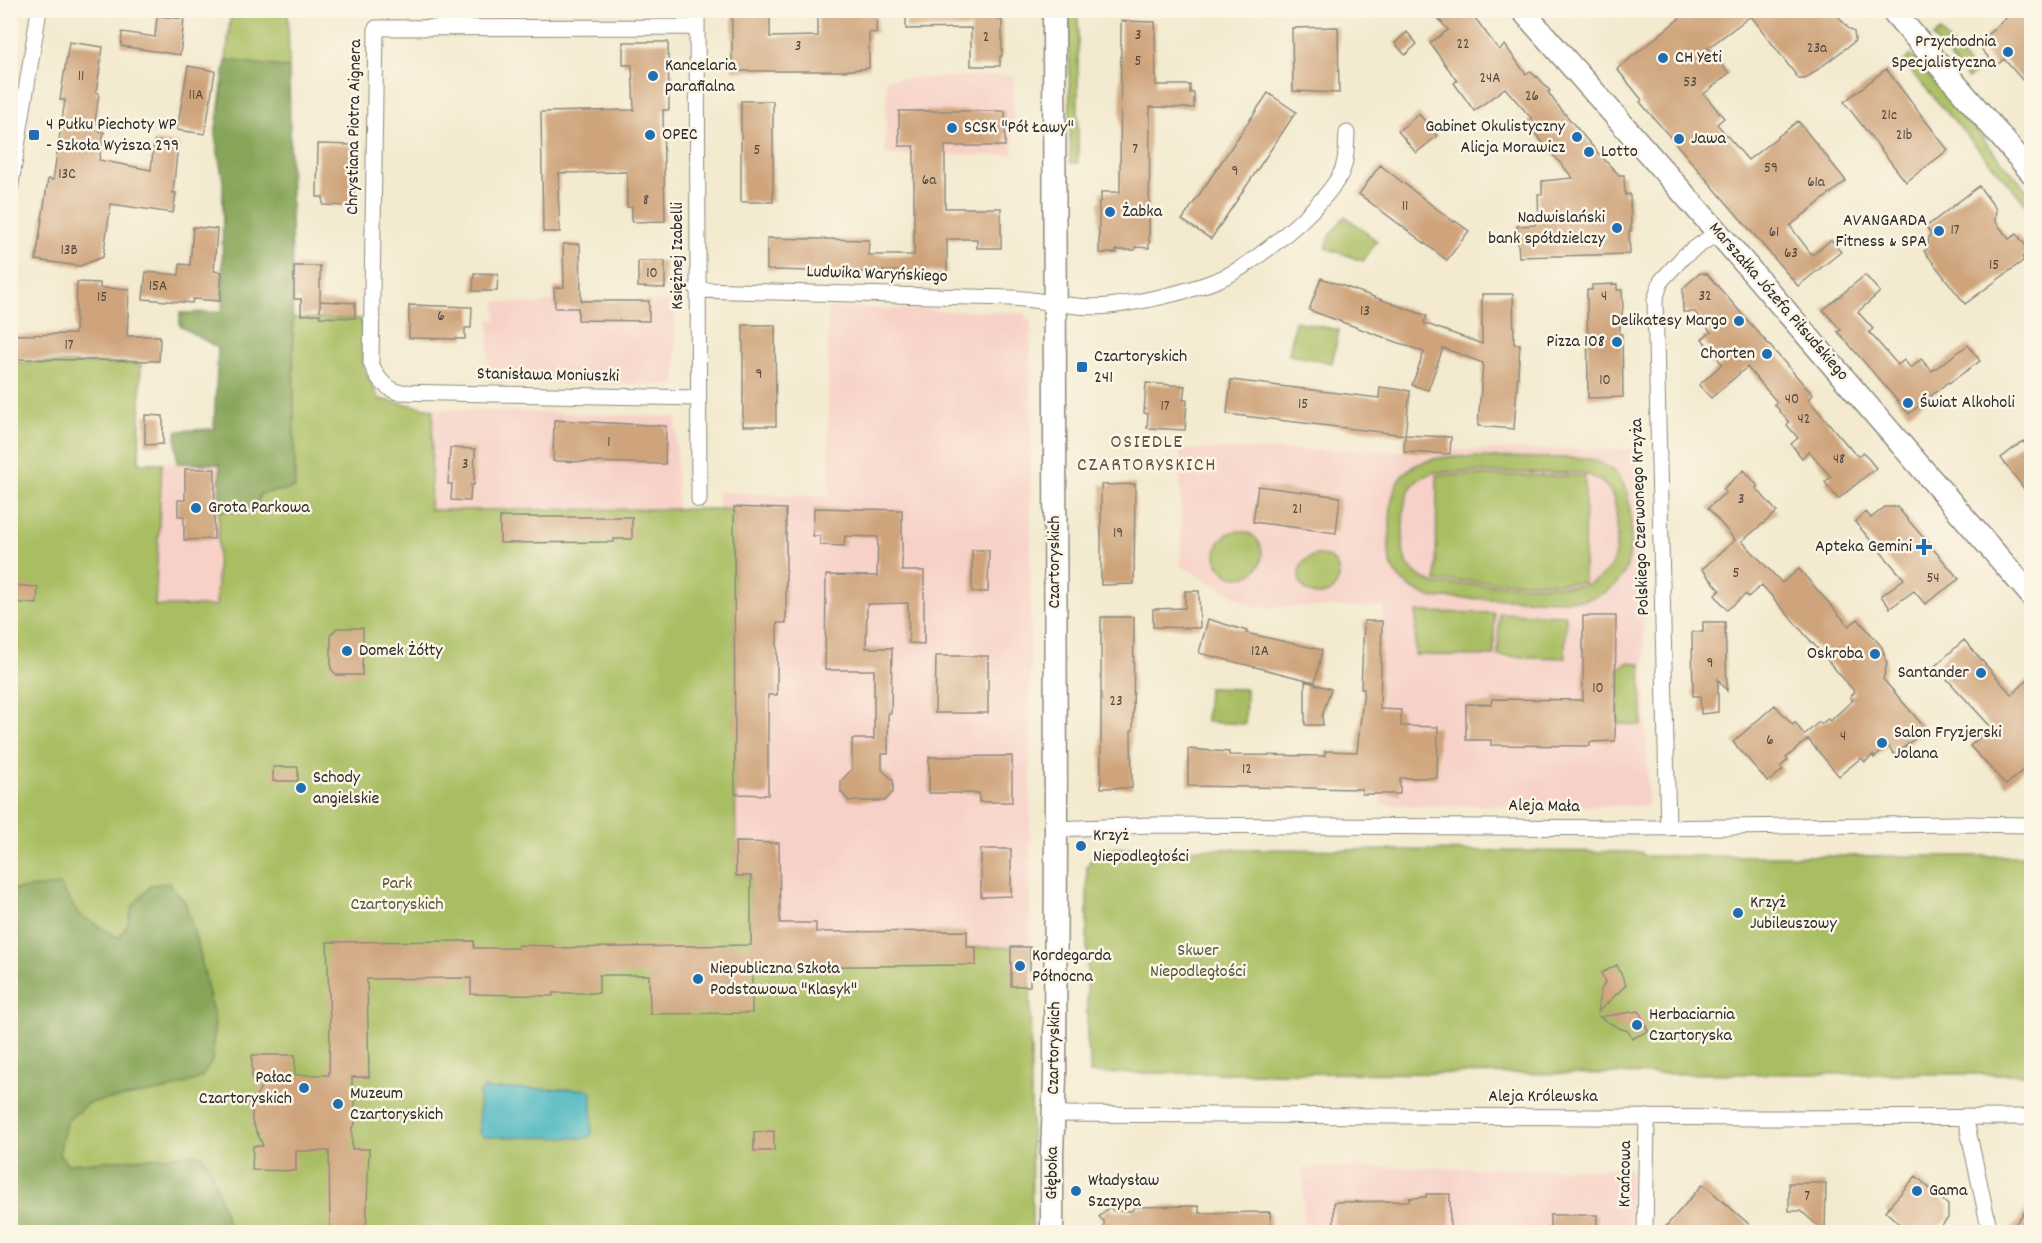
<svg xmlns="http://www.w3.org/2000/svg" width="2042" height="1243" viewBox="0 0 2042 1243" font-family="Dekko,sans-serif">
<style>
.built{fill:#f7d1c8}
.green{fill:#a9be62;stroke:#6a7446;stroke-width:1.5;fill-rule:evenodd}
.forest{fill:#86a558;stroke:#586842;stroke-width:1.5}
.water{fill:#47b6bf;stroke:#397075;stroke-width:1.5}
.building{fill:#cfa47c}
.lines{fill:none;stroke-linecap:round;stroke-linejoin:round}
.street-casing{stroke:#8f8a7d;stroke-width:17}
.secondary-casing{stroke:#8f8a7d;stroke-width:25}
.street{stroke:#fff;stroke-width:15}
.secondary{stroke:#fff;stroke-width:22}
.poi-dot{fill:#1f6fb2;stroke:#fcf5e5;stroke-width:2}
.labels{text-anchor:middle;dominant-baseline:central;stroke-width:5;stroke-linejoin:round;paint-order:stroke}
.number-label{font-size:15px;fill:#54493f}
.poi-label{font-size:18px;fill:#2b2b2b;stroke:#fcf5e5;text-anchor:start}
.street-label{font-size:18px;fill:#2b2b2b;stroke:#fcf5e5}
.park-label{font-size:18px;fill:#51573c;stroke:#fcf5e5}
.neighbourhood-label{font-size:20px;letter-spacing:1.5px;fill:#645547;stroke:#fcf5e5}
</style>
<rect width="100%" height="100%" fill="#fcf5e5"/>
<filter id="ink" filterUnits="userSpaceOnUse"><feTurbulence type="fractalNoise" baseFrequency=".0167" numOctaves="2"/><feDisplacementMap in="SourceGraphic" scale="12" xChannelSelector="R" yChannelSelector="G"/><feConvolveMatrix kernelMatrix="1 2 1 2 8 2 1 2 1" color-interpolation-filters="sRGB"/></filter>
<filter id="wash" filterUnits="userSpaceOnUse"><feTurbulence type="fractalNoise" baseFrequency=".008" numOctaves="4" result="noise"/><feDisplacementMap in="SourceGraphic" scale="24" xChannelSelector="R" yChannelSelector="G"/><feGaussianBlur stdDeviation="1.35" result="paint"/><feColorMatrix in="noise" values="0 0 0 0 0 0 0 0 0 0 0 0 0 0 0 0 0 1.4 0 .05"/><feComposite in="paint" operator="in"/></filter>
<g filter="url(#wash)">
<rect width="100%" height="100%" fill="#f3eacf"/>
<path class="built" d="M1014,75l-1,80h-128l2,-76z
M545,301l130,1 1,83 -188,-3 1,-62h7v-18l49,2z
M828,307l195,6 8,10 -1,624 -278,2 -1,-73h-15l-2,-366 -16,-1v-17l111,5z
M433,409l243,8 1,92 -247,1z
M1180,449l224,2v3h46v-4l189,-1 9,357 -268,-1 3,-198h-129l-73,-41z
M162,463l58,1 -4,142 -61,1z
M1303,1167l327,2 -1,63h-325z"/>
<path class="green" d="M231,11h57l1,57 -63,-8z
M1072,12l6,1v150h-8l-1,-149z
M1940,31l35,42 -7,6 -35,-42z
M1911,55l120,140v6l-4,4 -124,-143z
M1345,216l32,25 -14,20 -37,-13 5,-14z
M293,318l69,1 2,50 15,30 54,10 -3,101 304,-1 2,367h15l1,73 278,-2 2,285h-1021l-1,-843 5,-27 126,2 -2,99h23l-7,143h61l3,-95h36l5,-17 35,-6z
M1295,321l44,9 -7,33 -43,-8z
M1446,457l140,1c39,10 45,34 45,70 1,38 -6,62 -47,72l-153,-2c-14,-6 -29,-14 -37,-27 -7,-13 -5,-27 -4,-41 0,-45 7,-67 56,-73zM1436,472l146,1c32,9 35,27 35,57 0,30 -5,48 -37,56l-145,-2c-12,-5 -23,-11 -29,-23 -5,-11 -3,-22 -3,-33 0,-27 3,-49 33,-56z
M1437,475l148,1 -1,107 -148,-2z
M1216 554a23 23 0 1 1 46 0a23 23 0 1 1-46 0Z
M1299 575a20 20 0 1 1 40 0a20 20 0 1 1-40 0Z
M1416,612l78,1v43l-79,-1z
M1499,613l67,2 -1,43 -67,-2z
M1629,662l12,2 1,61 -24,-1v-56z
M1208,688l38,1 -1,35 -39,-2z
M1110,848l531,4 3,4h387v218l-941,-1v-21l-3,-1v-185l7,-10z"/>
<path class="forest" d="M226,60l63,8 6,420 -35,6 -5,17h-36l1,-47 -43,-1 -1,-32 38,-2 4,-81 -38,-22v-13l42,-1 1,-131 -8,-46z
M169,883l16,19 14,47 16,73 -3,39 -11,17 -34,12 -79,13 -22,19 -7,32 8,10 134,-10 10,15 19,63h-219v-342l49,-5 19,30 40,23 9,-14 4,-17 19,-22z"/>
<path class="water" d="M484,1089h104l4,5v39l-4,5 -104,-1 -5,-4v-40z"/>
<g id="blocks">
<path class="building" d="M732,10h38v27l48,-1v-26h59l-1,23 -7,-1v36l-26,3h-111z
M906,10h92v10h4v36h-2v10h-29v-38l-65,1z
M1431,10h38l30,40 6,-5 21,29 4,-3 6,6 1,-1 13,15 -2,1 7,10 43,51 21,22h5l1,20 5,-1 1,37h-2l1,23 -111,3 -2,-31 18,-1v-4h4l-1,-27h4v-13l31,-3 -47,-55 6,-4 -27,-31 -31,23 -20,-28 3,-2 -27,-38 18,-13z
M1690,10h143l15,18 6,4 1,7 -1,3 -49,37h-6l-48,-63 -43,32 21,25 -25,21 20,24 -7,6 31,36 50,-39 48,60 -56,45 22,29 19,-15 10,12 -43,34 -158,-184 2,-2 -25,-31z
M2015,10h16v80l-27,-31 -8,7 -19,-22z
M157,16l27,3 -4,36 -59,-9 1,-14 33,5z
M1121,21l34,1 1,63h34v8h4v15l-44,-1 -1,141 -14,-1v3h-19l1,3h-18v-51l2,-1v-9h19z
M1338,27l1,66 -46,-2 -1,-63z
M1407,32l10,12 -12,11 -10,-12z
M69,42l34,5 -7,46h3l-5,37 10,2 -5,28 52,10 3,-29 24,2 -5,50h3l-3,20 -62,-9 -8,53 -23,9 -44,-6 12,-81 5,1 12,-80h-5z
M623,42h45l1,68h-6l2,111 -33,1v-15h-5v-35l-68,1v17h-1l2,42h-17l-2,-120 93,-2 -2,-45h-9z
M188,66l27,5 -10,63 -28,-4z
M1886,69l62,81 -42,32 -62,-80z
M1268,93l28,19 -85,127 -29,-19z
M741,101h32v101h-32z
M899,111h106v35h-60v62h56v40h-24v-9h-30v33l-79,-1v1l-101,-2v-32l102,2 -1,15h46v-109h-15z
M1419,114l18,22 -21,17 -18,-22z
M318,144l36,1v52h-4v9l-27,-1v-8h-6z
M1380,165l74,57 1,-1 14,10 -22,29 -88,-66z
M1979,186l17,23 -1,12 14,18 8,-5 13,18 -8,5 2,3 -59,44 -41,-53 4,-3 1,-12 2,-2 -5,-7z
M193,227l24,2 -3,42 8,1 -2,29 -27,-2 -1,4 -49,-4 3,-27 33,3 1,-11 10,1z
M563,244h17l1,57h68v20l-71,-1v-12h-23l-1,-20 10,-1z
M638,261h27v27l-27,-1z
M294,266h26v45v-10l35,2v15l-35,-1v-3l-19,1v-16h-7z
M474,273l24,1 -1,17h-24z
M1700,273l7,1 106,121 -5,4 46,54 4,3 5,-4 13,16 -38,31 -13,-17 6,-5 -22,-26 -7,7 -11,-14 7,-6 -11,-13 2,-3 -15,-18 3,-2 -30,-35 -36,31 -12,-13 23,-21 -20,-25 9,-7 -16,-20h-12v-24z
M1865,275l15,17 -22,20 15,17 -4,3 29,33 6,-5 7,8 10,-9 11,12 36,-26 12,16 -31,22 -1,-1 -39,32 -71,-82 3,-2 -18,-20z
M1321,278l106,38 -3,7 58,21v-50h31l1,50h6l-6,85 -36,-3 5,-63 -40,-15 -15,42 -16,-5 12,-33 -115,-42z
M77,282l23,1v5l29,1 -2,47h33l-1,25 -149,-2v-24l65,-1z
M1617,284v6h5l1,17 -4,27h3l1,63 -35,1 -1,-108h5v-5z
M409,305l63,2 -1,21h-6v11l-56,-1z
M743,325h32l1,101h-33z
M1231,380l148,18 1,-11 30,4 -5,44 -178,-21z
M1146,383l39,3 -2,14h4l-2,30 -38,-2 1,-14 -4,-1z
M145,415l18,1v28l-18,1z
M554,420l112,6 -1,38 -112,-3z
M1405,435l46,2 -1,17 -46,-2z
M2023,441l8,11v46l-30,-40z
M450,448l25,1 -1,36h-3l-1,16 -19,-1 1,-16h-4z
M185,469h30l-1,70 -30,1v-24h-6v-16h7z
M1744,470l14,16 -2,2 21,24 -35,29 40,42 17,-14 50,57 9,-7 24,28 5,17 -4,15 43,50 -31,26 -7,-9 -14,12 -1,-3 -8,7 -4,-4 -22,18 -31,-37 -22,19 2,2 -8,7 3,3 -15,12 -35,-40 42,-37 18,20 2,-3 9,13 15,-13 2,2 7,-5 2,2 23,-21 -3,-3 5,-5 -93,-107 -14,12 -2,-3 -19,16 -12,-15 5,-5 -18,-21 33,-29 -27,-32 18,-16 -3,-3z
M1135,484l-1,100 -33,1v-100z
M1258,486l82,11 -4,36 -83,-11z
M734,507l52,2v114h-9v72h-9v100l-33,-1z
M1885,507h12l62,72 -34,25 -11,-13 -24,17 -9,-12 23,-17 -49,-57 11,-10 5,6z
M814,508l88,2v61h22v73l-15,-1 -1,-40 -41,1 -1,44h26l-1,65h-3v41h-6v16l11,10v12l-8,9h-36l-8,-9v-11l11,-12v-30h22v-69h-49l1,-95 51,1 1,-39 -33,-1 -1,10 -24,-1v-9h-7z
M500,517h132v22h-18v3l-114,1z
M972,550h17l-1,42h-16z
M13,585l25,2 -1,17 -25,-2z
M1185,591h14l1,37 -47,-1v-18l32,-1z
M1583,616h33l-1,125 -25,1v4l-99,-1v-5h-25v-36h25l1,-5 91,1z
M1101,617h33l-1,113 -2,1 1,57h-31z
M1208,619l39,12 -1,2 76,17 -7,32 -116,-29z
M1364,621h18l-2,88 21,1v16l37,1 -1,51h-37v16h-38v-5l-174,-3v-37l41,3v3l96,1v-5l32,1 7,-63h-3z
M1703,622h22l2,69 -9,-12v33l-17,2 -1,-18h-7l-1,-64h11z
M337,628h26l-1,47h-25l-6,-6v-35z
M1964,640l48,55 19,-19v87l-25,22 -36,-39 21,-19 -56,-61z
M936,656h52v57h-53z
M1305,681l26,8 -9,27 1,9h-18z
M1012,756v46h-33v-9h-50v-36z
M273,767h25v14h-25z
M735,842l44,1 1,80h36v9l151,-1v16h9v18l-224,2v46l-102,1 -1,-39h-50v18h-46v3l-82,-2v-16l-104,1 2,98h-17v21l3,3v23l-3,3v22h17l-3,84h-36l-1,-82h-33v20l-44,-1 1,-24h10l-11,-25v-17l12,-23 -12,-1v-25h43v20h34l1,-52 -3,-81 147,-1v7h44v-3l35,1 1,2 197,-3v-69h-15z
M981,849h30v47l-30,1z
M1011,947h19v39h-19z
M1617,965l9,20 -28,27 3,-22 4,-8 -4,-9z
M1639,1011l9,20 -16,8 -4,-8 -9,-3 -20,-11z
M774,1131v20h-20v-19z
M1916,1176l32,29v13l-13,15h-26l-24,-22z
M1789,1183h37l-1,49 -24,-21h-12z
M1703,1184l47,41 -9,8h-81z
M1426,1194h24v39h-116v-31l75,-1v-3l17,-1z
M2031,1204v29h-23z
M1199,1206v7l71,-1 1,21h-167v-12l-5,-4 10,-10 5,4h17l4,-4z
M1550,1215h47v18h-47z"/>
</g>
</g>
<g filter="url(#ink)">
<use href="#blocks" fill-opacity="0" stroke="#8f8a7d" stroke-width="1.5"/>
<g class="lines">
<defs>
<path id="street" d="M697,10l2,490
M697,27l-321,1 -5,335c6,15 11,22 26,29l301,6
M10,190l29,-180
M697,290c105,2 209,6 313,8 32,1 67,12 99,8 33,-4 75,-13 106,-25 36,-13 104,-71 124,-104 8,-13 7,-28 8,-44
M1668,828l-13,-528 6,-19 23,-25 34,-24
M1056,829l96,-4 491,3 314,-4 75,1
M1054,1114l709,4 269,-1
M1965,1116l25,116
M1645,1232l2,-115"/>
<path id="secondary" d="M1522,10l206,234 304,352
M1892,10l140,163
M1052,1232v-79l3,-76 1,-248 -2,-819"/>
</defs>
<use href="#street" class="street-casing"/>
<use href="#secondary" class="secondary-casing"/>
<use href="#street" class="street"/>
<use href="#secondary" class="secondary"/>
</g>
</g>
<g class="poi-dot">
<circle cx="2008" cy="52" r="6"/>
<circle cx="1663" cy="58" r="6"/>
<circle cx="653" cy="76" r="6"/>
<circle cx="952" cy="128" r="6"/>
<rect x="28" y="129" width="12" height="12" rx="3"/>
<circle cx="650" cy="135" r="6"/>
<circle cx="1577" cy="137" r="6"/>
<circle cx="1679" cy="139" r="6"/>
<circle cx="1589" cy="152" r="6"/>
<circle cx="1110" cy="212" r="6"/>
<circle cx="1617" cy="228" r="6"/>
<circle cx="1939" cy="231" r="6"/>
<circle cx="1739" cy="321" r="6"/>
<circle cx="1617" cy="342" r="6"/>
<circle cx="1767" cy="354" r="6"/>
<rect x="1076" y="361" width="12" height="12" rx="3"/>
<circle cx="1908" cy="403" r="6"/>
<circle cx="196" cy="508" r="6"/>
<path d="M1921 538h6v6h6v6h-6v6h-6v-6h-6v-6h6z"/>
<circle cx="347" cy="651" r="6"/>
<circle cx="1875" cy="654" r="6"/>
<circle cx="1981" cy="673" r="6"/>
<circle cx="1882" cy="743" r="6"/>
<circle cx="301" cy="788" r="6"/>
<circle cx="1081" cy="846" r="6"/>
<circle cx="1738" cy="913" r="6"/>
<circle cx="1020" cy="966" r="6"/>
<circle cx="698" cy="979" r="6"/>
<circle cx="1637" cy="1025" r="6"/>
<circle cx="304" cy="1088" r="6"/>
<circle cx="338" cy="1104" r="6"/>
<circle cx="1076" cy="1191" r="6"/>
<circle cx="1917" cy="1191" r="6"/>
</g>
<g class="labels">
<g class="number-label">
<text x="1138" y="36">3</text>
<text x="986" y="38">2</text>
<text x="1463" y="45">22</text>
<text x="798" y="47">3</text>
<text x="1817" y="49">23a</text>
<text x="1138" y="62">5</text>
<text x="81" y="77">11</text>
<text x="1490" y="79">24A</text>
<text x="1690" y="83">53</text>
<text x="196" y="96">11A</text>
<text x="1532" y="97">26</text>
<text x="1889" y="116">21c</text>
<text x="1904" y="136">21b</text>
<text x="1135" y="150">7</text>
<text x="757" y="151">5</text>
<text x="1771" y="169">59</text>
<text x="1235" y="172">9</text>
<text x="67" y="175">13C</text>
<text x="929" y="181">6a</text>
<text x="1816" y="183">61a</text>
<text x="646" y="201">8</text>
<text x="1405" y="207">11</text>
<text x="1955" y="231">17</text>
<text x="1774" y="233">61</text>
<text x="69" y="251">13B</text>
<text x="1791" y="254">63</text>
<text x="1994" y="266">15</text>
<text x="652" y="274">10</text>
<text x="158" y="287">15A</text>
<text x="1604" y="297">4</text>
<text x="1705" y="297">32</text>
<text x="102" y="298">15</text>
<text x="1365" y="312">13</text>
<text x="441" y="317">6</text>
<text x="69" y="346">17</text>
<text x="759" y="375">9</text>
<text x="1605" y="381">10</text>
<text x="1792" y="400">40</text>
<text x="1303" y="405">15</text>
<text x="1165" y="407">17</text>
<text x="1804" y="420">42</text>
<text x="609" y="443">1</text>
<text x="1839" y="460">48</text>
<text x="465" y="465">3</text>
<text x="1741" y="500">3</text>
<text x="1297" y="510">21</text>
<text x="1118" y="534">19</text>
<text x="1736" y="574">5</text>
<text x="1933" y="579">54</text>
<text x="1260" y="652">12A</text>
<text x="1710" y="664">9</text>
<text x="1598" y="689">10</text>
<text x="1116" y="702">23</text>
<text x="1843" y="737">4</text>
<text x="1770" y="741">6</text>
<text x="1247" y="770">12</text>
<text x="1807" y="1197">7</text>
</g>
<g class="poi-label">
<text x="1996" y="42" text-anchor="end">Przychodnia<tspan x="1996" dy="21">Specjalistyczna</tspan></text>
<text x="1675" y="58">CH Yeti</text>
<text x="665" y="66">Kancelaria<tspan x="665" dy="21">parafialna</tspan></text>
<text x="46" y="125">4 Pułku Piechoty WP<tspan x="46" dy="21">- Szkoła Wyższa 299</tspan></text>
<text x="1565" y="127" text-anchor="end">Gabinet Okulistyczny<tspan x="1565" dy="21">Alicja Morawicz</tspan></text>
<text x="964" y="128">SCSK "Pół Ławy"</text>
<text x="662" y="135">OPEC</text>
<text x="1691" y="139">Jawa</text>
<text x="1601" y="152">Lotto</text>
<text x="1122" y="212">Żabka</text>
<text x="1605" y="218" text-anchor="end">Nadwislański<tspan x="1605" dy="21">bank spółdzielczy</tspan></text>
<text x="1927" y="221" text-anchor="end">AVANGARDA<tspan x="1927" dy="21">Fitness &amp; SPA</tspan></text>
<text x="1727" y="321" text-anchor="end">Delikatesy Margo</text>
<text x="1605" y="342" text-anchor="end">Pizza 108</text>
<text x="1755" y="354" text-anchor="end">Chorten</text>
<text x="1094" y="357">Czartoryskich<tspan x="1094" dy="21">241</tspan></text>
<text x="1920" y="403">Świat Alkoholi</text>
<text x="208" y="508">Grota Parkowa</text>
<text x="1912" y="547" text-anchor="end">Apteka Gemini</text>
<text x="359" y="651">Domek Żółty</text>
<text x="1863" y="654" text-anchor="end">Oskroba</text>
<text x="1969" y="673" text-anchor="end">Santander</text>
<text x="1894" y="733">Salon Fryzjerski<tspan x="1894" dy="21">Jolana</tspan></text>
<text x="313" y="778">Schody<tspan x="313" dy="21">angielskie</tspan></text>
<text x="1093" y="836">Krzyż<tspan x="1093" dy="21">Niepodległości</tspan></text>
<text x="1750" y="903">Krzyż<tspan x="1750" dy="21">Jubileuszowy</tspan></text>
<text x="1032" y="956">Kordegarda<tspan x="1032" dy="21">Północna</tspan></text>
<text x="710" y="969">Niepubliczna Szkoła<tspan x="710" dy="21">Podstawowa "Klasyk"</tspan></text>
<text x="1649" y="1015">Herbaciarnia<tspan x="1649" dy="21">Czartoryska</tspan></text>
<text x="292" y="1078" text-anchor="end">Pałac<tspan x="292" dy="21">Czartoryskich</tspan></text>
<text x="350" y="1094">Muzeum<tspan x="350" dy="21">Czartoryskich</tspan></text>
<text x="1088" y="1181">Władysław<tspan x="1088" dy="21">Szczypa</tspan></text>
<text x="1929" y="1191">Gama</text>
</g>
<g class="street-label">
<text transform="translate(355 127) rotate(-89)">Chrystiana Piotra Aignera</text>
<text transform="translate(678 256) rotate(-90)">Księżnej Izabelli</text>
<text transform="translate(877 275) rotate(2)">Ludwika Waryńskiego</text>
<text transform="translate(1778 302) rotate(49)">Marszałka Józefa Piłsudskiego</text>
<text transform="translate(548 376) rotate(1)">Stanisława Moniuszki</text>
<text transform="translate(1641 517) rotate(-92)">Polskiego Czerwonego Krzyża</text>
<text transform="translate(1055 562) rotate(-90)">Czartoryskich</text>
<text transform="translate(1544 807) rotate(1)">Aleja Mała</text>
<text transform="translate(1055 1048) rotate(-89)">Czartoryskich</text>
<text x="1543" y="1097">Aleja Królewska</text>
<text transform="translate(1053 1173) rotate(-89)">Głęboka</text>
<text transform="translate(1626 1174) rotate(-89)">Krańcowa</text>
</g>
<g class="park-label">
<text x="397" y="884">Park<tspan x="397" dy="21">Czartoryskich</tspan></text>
<text x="1198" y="951">Skwer<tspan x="1198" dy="21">Niepodległości</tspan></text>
</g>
<g class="neighbourhood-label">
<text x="1147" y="443">OSIEDLE<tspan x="1147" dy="23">CZARTORYSKICH</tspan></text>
</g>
</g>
<rect width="2042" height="1243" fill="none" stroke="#fcf5e5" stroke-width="36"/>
</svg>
